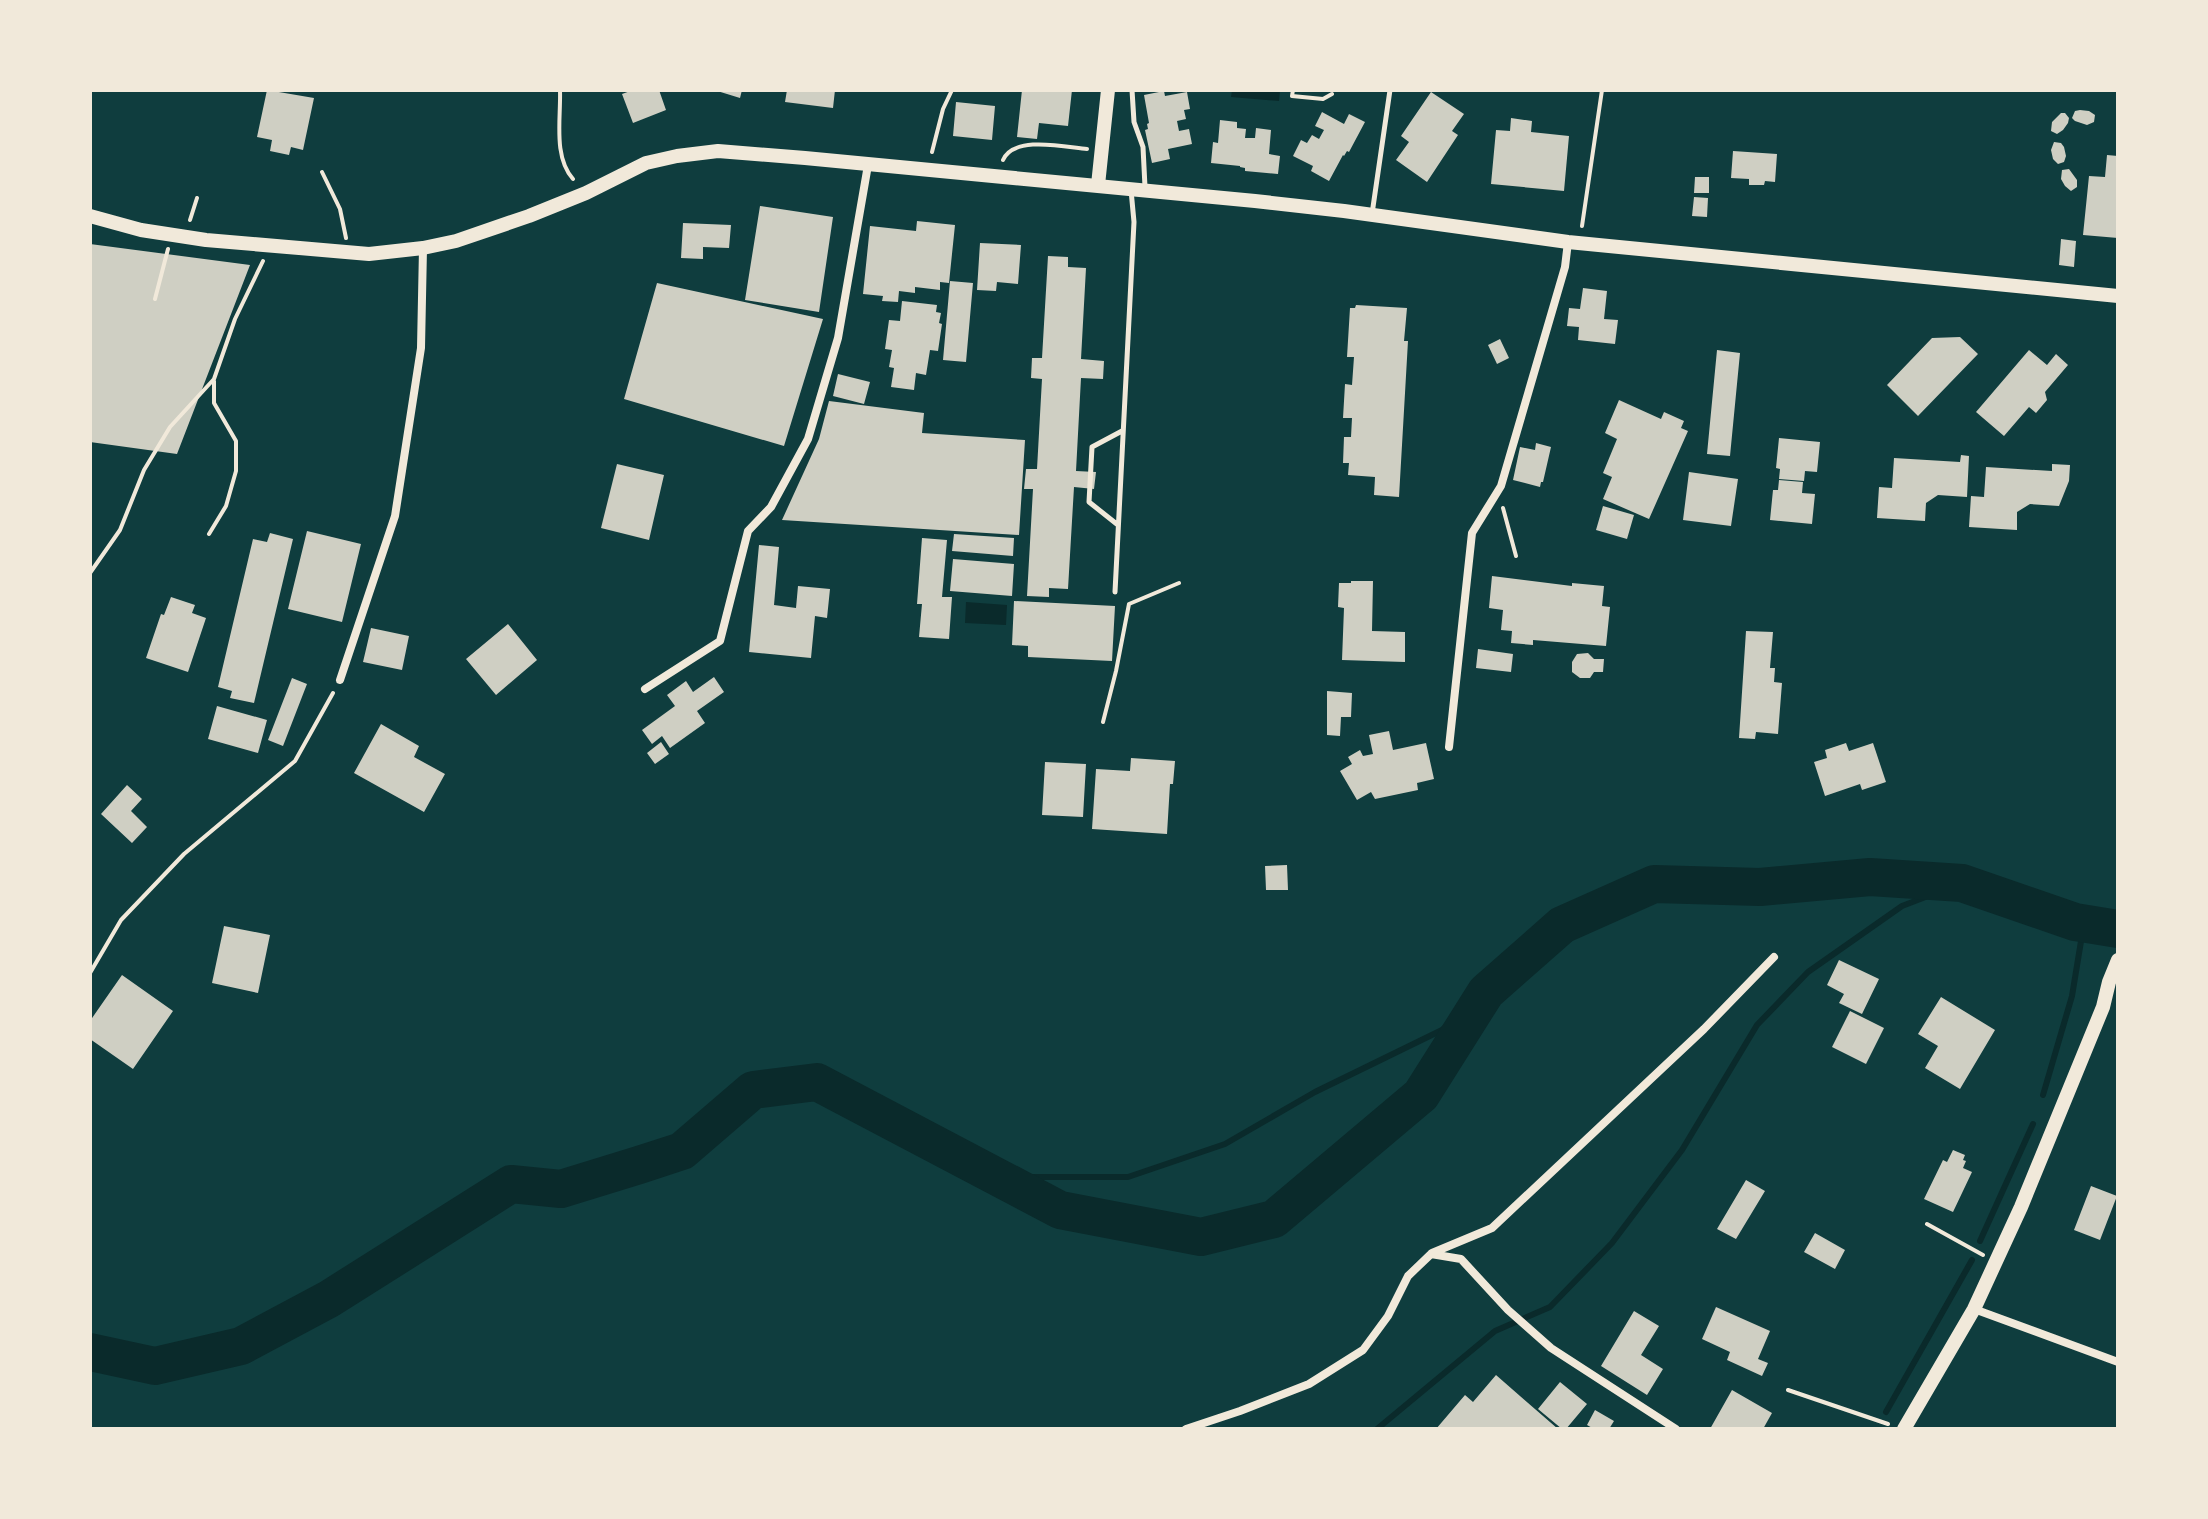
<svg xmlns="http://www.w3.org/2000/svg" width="2208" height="1519" viewBox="0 0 2208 1519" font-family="'Sofia Sans Condensed',sans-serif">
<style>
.water{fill:#0a2a2b}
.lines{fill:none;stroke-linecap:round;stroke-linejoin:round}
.stream{stroke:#0a2a2b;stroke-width:6}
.river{stroke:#0a2a2b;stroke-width:38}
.building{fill:#cfcfc3}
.path{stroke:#f1e9da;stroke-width:4}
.service{stroke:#f1e9da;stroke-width:5}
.minor{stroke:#f1e9da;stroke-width:8}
.secondary{stroke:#f1e9da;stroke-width:14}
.primary{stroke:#f1e9da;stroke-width:14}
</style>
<rect width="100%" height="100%" fill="#0f3d3e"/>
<path class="water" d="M1232,90h48l-1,11 -48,-4z
M966,602l41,3 -1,20 -41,-2z"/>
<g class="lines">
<path class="stream" d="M2043,1095l29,-99 12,-73
M997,1177h131l97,-33 90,-52 127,-62 44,-38
M1980,1241l53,-117
M1886,1412l86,-152
M1377,1429l118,-98 55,-24 62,-64 70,-93 75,-125 51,-53 94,-66 60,-23"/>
<path class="river" d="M90,1352l65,14 86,-20 88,-47 182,-115 50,5 78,-24 43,-14 71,-61 64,-8 243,128 141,27 73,-18 147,-124 65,-103 76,-67 92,-41 106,3 110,-10 92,6 113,39 43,7"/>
</g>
<path class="building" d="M267,90l47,8 -11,52 -12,-3 -2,8 -19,-4 2,-11 -15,-3z
M633,90h26l7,20 -33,13 -11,-29z
M714,90h28l-2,8z
M787,90h48l-2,18 -48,-6z
M1022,90h50l-4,36 -29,-3 -2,16 -20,-2z
M1164,91l1,5 22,-4 3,17 -6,1 2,9 -9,2 2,10 10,-2 3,15 -24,5 2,10 -18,4 -7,-33 3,-1 -1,-5 2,-1 -5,-28z
M1431,92l33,22 -12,17 6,4 -31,47 -31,-22 13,-18 -8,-6z
M956,102l39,4 -3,34 -39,-4z
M2080,110l9,1 6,4 -1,7 -7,3 -12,-4 -3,-3 3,-7z
M1322,112l22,12 5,-10 16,8 -16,30 -2,-1 -3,5 -1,-1 -14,26 -18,-10 2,-5 -20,-10 8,-16 6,3 5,-8 7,4 5,-9 -9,-4z
M2061,113h4l4,5 -1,5 -5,7 -6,4 -6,-3 1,-9z
M1511,118l21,3 -1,11 38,4 -5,55 -73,-7 5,-54 14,1z
M1220,120l17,2v6l9,1 -1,9h10l1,-10 15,2 -2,24 11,2 -2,18 -33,-3v-3l-5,-1v-1l-29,-3 2,-21 5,1z
M2054,142l7,1 3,4 2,9 -2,6 -6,2 -5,-5 -2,-9z
M1733,151l44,3 -2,28 -10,-1 -1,4h-15v-6l-18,-1z
M2107,155l11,1v82l-35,-3 6,-59 16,1z
M2069,169l8,11v7l-6,4 -6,-5 -4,-7 1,-9z
M1695,177h14v16h-15z
M1694,197l14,1 -1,19 -15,-1z
M760,206l73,11 -14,95 -74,-12z
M917,221l38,4 -6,58 -9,-1v8l-25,-3v6l-16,-2 -1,11 -16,-1 1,-5 -20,-2 7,-68 46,5z
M683,223l48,2 -2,23 -26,-1v12l-22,-1z
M2061,239l15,2 -2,26 -15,-2z
M980,243l41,2 -3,39 -21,-2 -1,9 -19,-1z
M90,244l160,21 -73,189 -87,-12z
M1048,256l20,1v10l18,1 -5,91 23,2 -1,18 -22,-1 -5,93 20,1 -2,17 -20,-2 -6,102 -19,-1v9l-22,-1 6,-107h-9l2,-20h11l5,-90 -11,-1 1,-20h10z
M950,281l23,2 -7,79 -23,-2z
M657,283l166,36 -39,127 -160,-47z
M1583,288l24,3 -3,28 14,1 -3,24 -37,-4 1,-13 -12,-1 2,-18 11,1z
M902,301l35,4 -1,7 5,1 -2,10 3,1 -4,27 -8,-1 -4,25 -10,-2 -2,17 -23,-3 3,-19 -5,-1 3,-17 -7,-1 4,-29 11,1z
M1356,305l51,3 -3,33h4l-9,156 -25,-2 1,-18 -27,-2 1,-12h-6l1,-26h7l1,-19h-9l2,-34 7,1 2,-28h-7l3,-49h5z
M1960,337l18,17 -60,62 -31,-31 45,-47z
M1500,339l9,19 -12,6 -9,-19z
M1717,350l23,3 -10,103 -23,-2z
M2029,350l18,15 9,-11 12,11 -23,27 2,8 -11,13 -7,-6 -25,29 -28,-24z
M838,374l32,8 -6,22 -31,-8z
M1619,400l42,19 3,-7 20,9 -3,7 7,3 -39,88 -46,-20 9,-22 -9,-4 14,-34 -12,-6z
M829,401l95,12 -2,20 103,7 -6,95 -237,-15 37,-81z
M1779,438l41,4 -3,30 -12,-1 -1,10 -25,-2 1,-10 -4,-1z
M1536,443l15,4 -8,35h-2l-1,5 -27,-7 7,-33 15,3z
M1961,455l8,1 -2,41 -29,-2 -12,8 -1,18 -48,-3 2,-31 13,1 2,-30 66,4z
M617,464l47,11 -15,65 -48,-12z
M2052,464l18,1 -1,16 -10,25 -29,-2 -13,8v18l-48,-3 2,-31 13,1 2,-30 66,4z
M1689,472l49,7 -7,47 -48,-6z
M1779,480l24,2 -1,11 13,1 -3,30 -42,-4 3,-30h5z
M1603,506l31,9 -7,24 -31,-9z
M307,531l54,13 -19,78 -54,-13z
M270,533l23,6 -39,164 -24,-5 2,-7 -14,-4 35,-148 14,3z
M954,534l60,4 -1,18 -61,-5z
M922,538l25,2 -5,57h10l-3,42 -30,-2 3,-33h-5z
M759,545l20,2 -5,58 22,3 2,-22 32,3 -3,29 -12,-2 -4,42 -62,-6z
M953,559l61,5 -2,32 -62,-5z
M1492,576l80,10v-3l32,3 -2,20 8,1 -4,39 -73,-6v5l-22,-2 1,-12 -11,-1 2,-20 -14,-2z
M1351,581h22l-1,50 33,1v30l-63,-2 2,-52 -6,-1 1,-24h12z
M171,597l24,8 -3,8 14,5 -18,54 -42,-14 15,-44 3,1z
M1014,601l101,5 -3,55 -84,-4v-11l-16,-1z
M508,624l29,36 -41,35 -30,-36z
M371,628l38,8 -7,34 -39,-8z
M1746,631l27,1 -3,36h5l-1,14 8,1 -4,51 -22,-2 -1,7 -16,-1z
M1478,649l35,5 -2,18 -35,-4z
M1588,653l6,6h10l-1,13h-9l-4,6h-10l-8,-6v-10l5,-8z
M714,677l10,15 -27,19 8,12 -35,25 -8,-12 -10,8 -10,-14 33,-24 -8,-11 19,-14 7,11z
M292,678l15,6 -24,62 -15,-6z
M1327,691l25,2 -1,24h-10l-1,19 -13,-1z
M217,706l50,14 -9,33 -50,-14z
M381,724l38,22 -5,11 31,17 -21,38 -70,-39z
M1389,731l4,19 33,-7 8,36 -17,4 1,7 -43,9 -4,-7 -14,8 -17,-29 12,-7 -4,-7 12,-7 3,6 10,-2 -4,-19z
M661,742l8,12 -14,10 -8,-11z
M1846,743l3,8 24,-8 13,39 -24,8 -2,-6 -35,12 -11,-34 13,-4 -2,-8z
M1131,758l44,3 -2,23h-3l-3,50 -75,-5 4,-60 34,2z
M1045,762l41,2 -3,53 -41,-2z
M127,785l15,14 -11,12 16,16 -15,16 -31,-29z
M1287,865l1,25h-22l-1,-24z
M224,926l46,9 -12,58 -46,-10z
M1839,960l40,19 -17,35 -23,-11 5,-9 -17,-9z
M122,975l51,36 -40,58 -43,-30v-18z
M1941,997l54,33 -35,59 -35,-21 13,-22 -20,-12z
M1850,1011l34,17 -18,36 -34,-17z
M1953,1150l12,5 -2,5 3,1 -3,7 9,4 -19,40 -29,-13 19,-39 4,2z
M1746,1180l19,11 -29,48 -19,-10z
M2091,1186l26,10 -17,44 -26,-10z
M1815,1233l30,17 -10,19 -31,-17z
M1716,1307l54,24 -12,28 10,4 -6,13 -35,-16 3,-8 -28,-13z
M1634,1311l25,15 -18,29 22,14 -16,26 -46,-29z
M1496,1375l62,54h-122l29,-34 8,7z
M1560,1382l27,22 -21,25h-4l-24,-20z
M1732,1390l40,23 -9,16h-53z
M1595,1410l19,11 -5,8h-15l-7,-4z"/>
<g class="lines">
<path class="path" d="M560,90c1,29 -7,66 13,89
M1293,90l-1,6 31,3 9,-5
M932,152l11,-43 9,-19
M1003,160c11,-25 62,-13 84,-11
M322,172l18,37 6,29
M190,220l7,-22
M1582,226l20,-136
M155,299l13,-50
M1503,508l13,48
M209,534l17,-28 10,-35v-30l-22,-38v-22
M90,573l30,-43 24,-60 26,-43 44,-48 21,-60 28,-58
M1129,604l50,-21
M1103,722l13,-51 13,-67
M90,973l31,-53 63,-66 111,-93 38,-68
M1927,1224l56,31
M1788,1390l100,34"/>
<path class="service" d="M1132,90l2,32 9,25 2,40
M1372,214l18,-124
M1118,525l-29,-23 3,-55 30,-16
M1115,592l19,-370 -3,-32"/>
<path class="minor" d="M340,680l55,-164 26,-168 2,-100
M645,689l75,-48 28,-110 23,-24 37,-68 30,-101 30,-173
M1449,747l23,-214 29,-47 64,-219 3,-25
M1432,1253l60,-25 212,-199 70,-72
M1974,1309l144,53
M1186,1429l54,-18 69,-27 54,-34 25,-34 20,-40 23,-22 30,5 47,51 43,38 125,81"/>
<path class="secondary" d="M1098,185l10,-95
M1904,1429l70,-120 47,-102 82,-200 6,-25 9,-22"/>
<path class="primary" d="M90,216l51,14 65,10 163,14 54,-6 33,-7 73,-25 57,-23 60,-30 31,-7 41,-5 87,7 450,43 89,10 224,31 550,54"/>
</g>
<rect width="2208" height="1519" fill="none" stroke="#f1e9da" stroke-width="184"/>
</svg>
